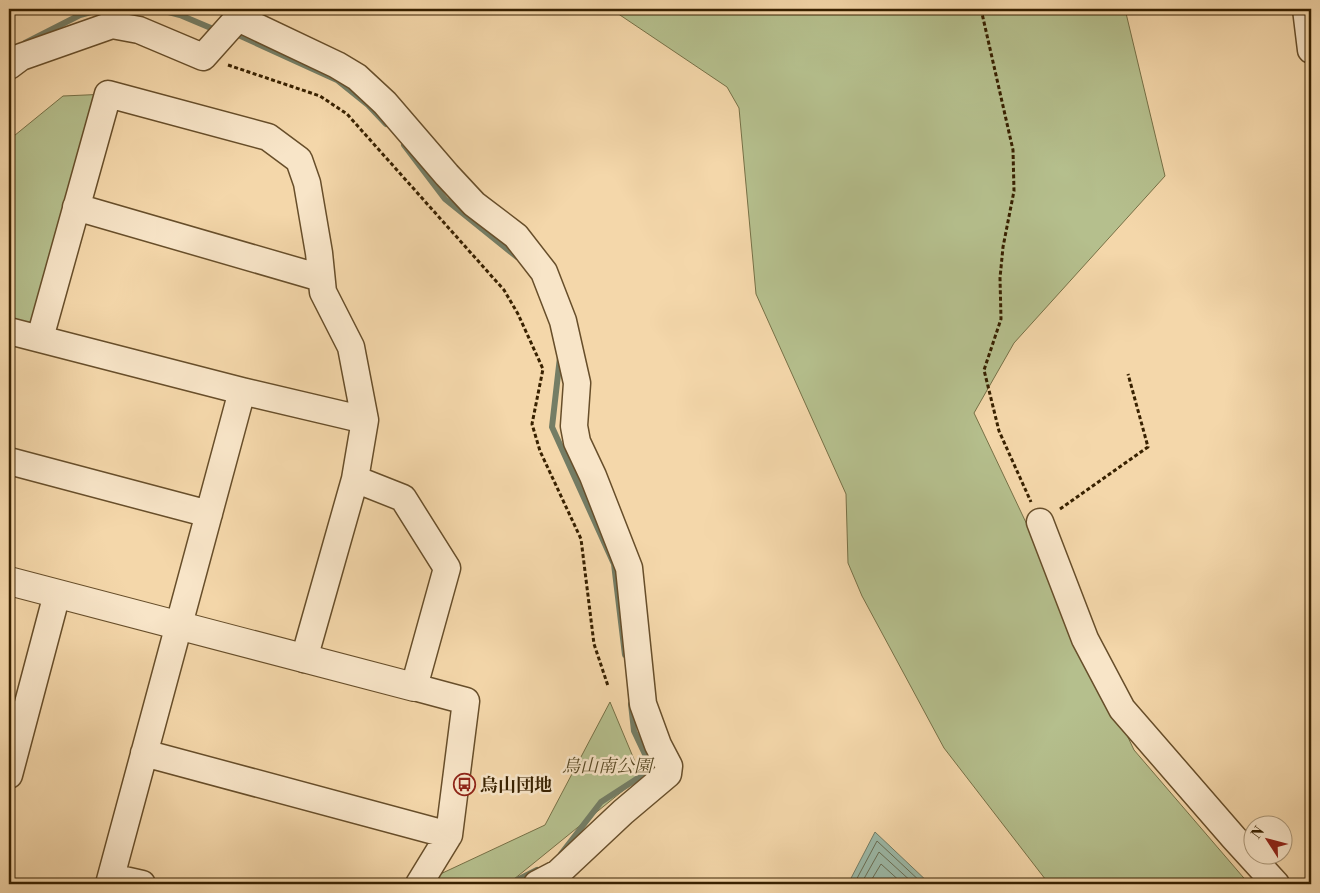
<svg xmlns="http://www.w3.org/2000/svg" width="1320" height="893" viewBox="0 0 1320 893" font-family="'Libre Bodoni','Noto Serif JP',serif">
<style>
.green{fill:#b5bf8d;stroke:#767046}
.water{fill:#9cbaa9;stroke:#747d65}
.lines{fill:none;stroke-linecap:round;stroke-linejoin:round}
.shore{stroke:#6a6e54;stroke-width:1}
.stream{stroke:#747d65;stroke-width:6}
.minor-casing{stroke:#674e2a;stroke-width:29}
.tertiary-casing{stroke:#674e2a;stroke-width:30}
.path{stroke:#382100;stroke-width:3;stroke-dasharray:4 2.5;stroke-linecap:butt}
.minor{stroke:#f8e5c8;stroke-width:26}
.tertiary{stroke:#f8e5c8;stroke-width:28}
.labels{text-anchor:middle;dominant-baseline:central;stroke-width:5;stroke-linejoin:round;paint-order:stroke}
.park-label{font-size:18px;font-style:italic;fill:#574823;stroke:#f8e5c8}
.poi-label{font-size:18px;font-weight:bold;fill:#382100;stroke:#f8e5c8;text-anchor:start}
</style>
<rect width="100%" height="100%" fill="#f4d7aa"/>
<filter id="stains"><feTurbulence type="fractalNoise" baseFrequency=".004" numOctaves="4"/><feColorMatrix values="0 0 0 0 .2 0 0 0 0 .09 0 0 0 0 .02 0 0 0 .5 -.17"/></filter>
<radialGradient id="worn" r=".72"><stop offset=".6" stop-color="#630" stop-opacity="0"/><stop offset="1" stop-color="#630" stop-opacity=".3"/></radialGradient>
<path class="green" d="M611,9h514l40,167 -151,167 -40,70 160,337 115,134h-200l-105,-136 -82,-152 -14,-33 -2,-69 -90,-200 -17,-186 -12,-21z
M108,94l-68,244 -31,-7v-191l54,-44z
M610,702l31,74 -133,108h-89l126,-59z"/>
<path class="water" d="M875,832l55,52h-82z"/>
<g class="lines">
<path class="shore" d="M854,884l23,-43 46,43
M861,884l18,-32 35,32
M869,884l12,-20 22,20"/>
<path class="stream" d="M157,9l23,6 38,16
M234,33l103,47 31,25 18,19
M25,43l55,-28 22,-6
M404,145l41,54 72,58
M560,357l-8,70 62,137 11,91
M561,854l40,-52 51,-33 -18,-38 -3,-27
M509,884l28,-14"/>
<defs>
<path id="minor" d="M1306,9l5,41
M238,18l99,47 20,12 28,26 62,72 27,29 42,32 28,36 19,49 14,62 -3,43 3,16 16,34 36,92 14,136 15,41 11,21 -1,8 -45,38 -65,61 -21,11
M9,66l12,-9 91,-32 27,5 64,27 43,-48
M76,207l245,71
M9,331l233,60 123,29
M40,338l68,-244 160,43 31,23 8,23 12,70 4,39 28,55 14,73 -10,59 48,19 44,70 -33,119 52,14 -17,134 -30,49
M9,461l200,53
M1040,522l45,117 37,70 112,129 42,46
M304,659l51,-180
M144,753l305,82
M9,775l48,-181
M111,877l31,7
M109,884l133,-493"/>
<path id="tertiary" d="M9,581l405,106"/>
</defs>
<use href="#minor" class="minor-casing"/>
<use href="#tertiary" class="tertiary-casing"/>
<path class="path" d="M981,9l32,141 1,41 -11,56 -3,31 1,41 -17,51 15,61 32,71
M228,65l92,31 27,18 157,176 14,24 25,55 -11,55 8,27 41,88 13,105 14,42
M1060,509l88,-62 -20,-73"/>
<use href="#minor" class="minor"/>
<use href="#tertiary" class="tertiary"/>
</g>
<defs>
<symbol id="bus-ring" viewBox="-11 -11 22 22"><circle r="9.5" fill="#f8e5c8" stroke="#8f2418" stroke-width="1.5"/><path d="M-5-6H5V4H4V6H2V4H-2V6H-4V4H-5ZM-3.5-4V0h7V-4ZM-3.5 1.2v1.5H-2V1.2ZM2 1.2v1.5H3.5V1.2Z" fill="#8f2418"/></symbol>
</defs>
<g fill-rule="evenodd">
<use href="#bus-ring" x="452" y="772" width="25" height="25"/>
</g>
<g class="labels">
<g class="park-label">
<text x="607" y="766">烏山南公園</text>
</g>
<g class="poi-label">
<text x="480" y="785">烏山団地</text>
</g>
</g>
<rect width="1320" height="893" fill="none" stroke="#f4d7aa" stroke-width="30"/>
<rect x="10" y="10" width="1300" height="873" fill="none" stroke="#382100" stroke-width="2.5"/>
<rect x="15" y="15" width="1290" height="863" fill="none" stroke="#382100"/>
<g transform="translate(1268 840) rotate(306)"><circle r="24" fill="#f8e5c8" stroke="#ab9778"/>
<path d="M0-4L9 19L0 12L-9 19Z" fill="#8f2418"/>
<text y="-8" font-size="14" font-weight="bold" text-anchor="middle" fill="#382100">N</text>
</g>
<rect width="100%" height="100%" filter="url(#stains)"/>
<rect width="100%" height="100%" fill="url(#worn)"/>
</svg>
